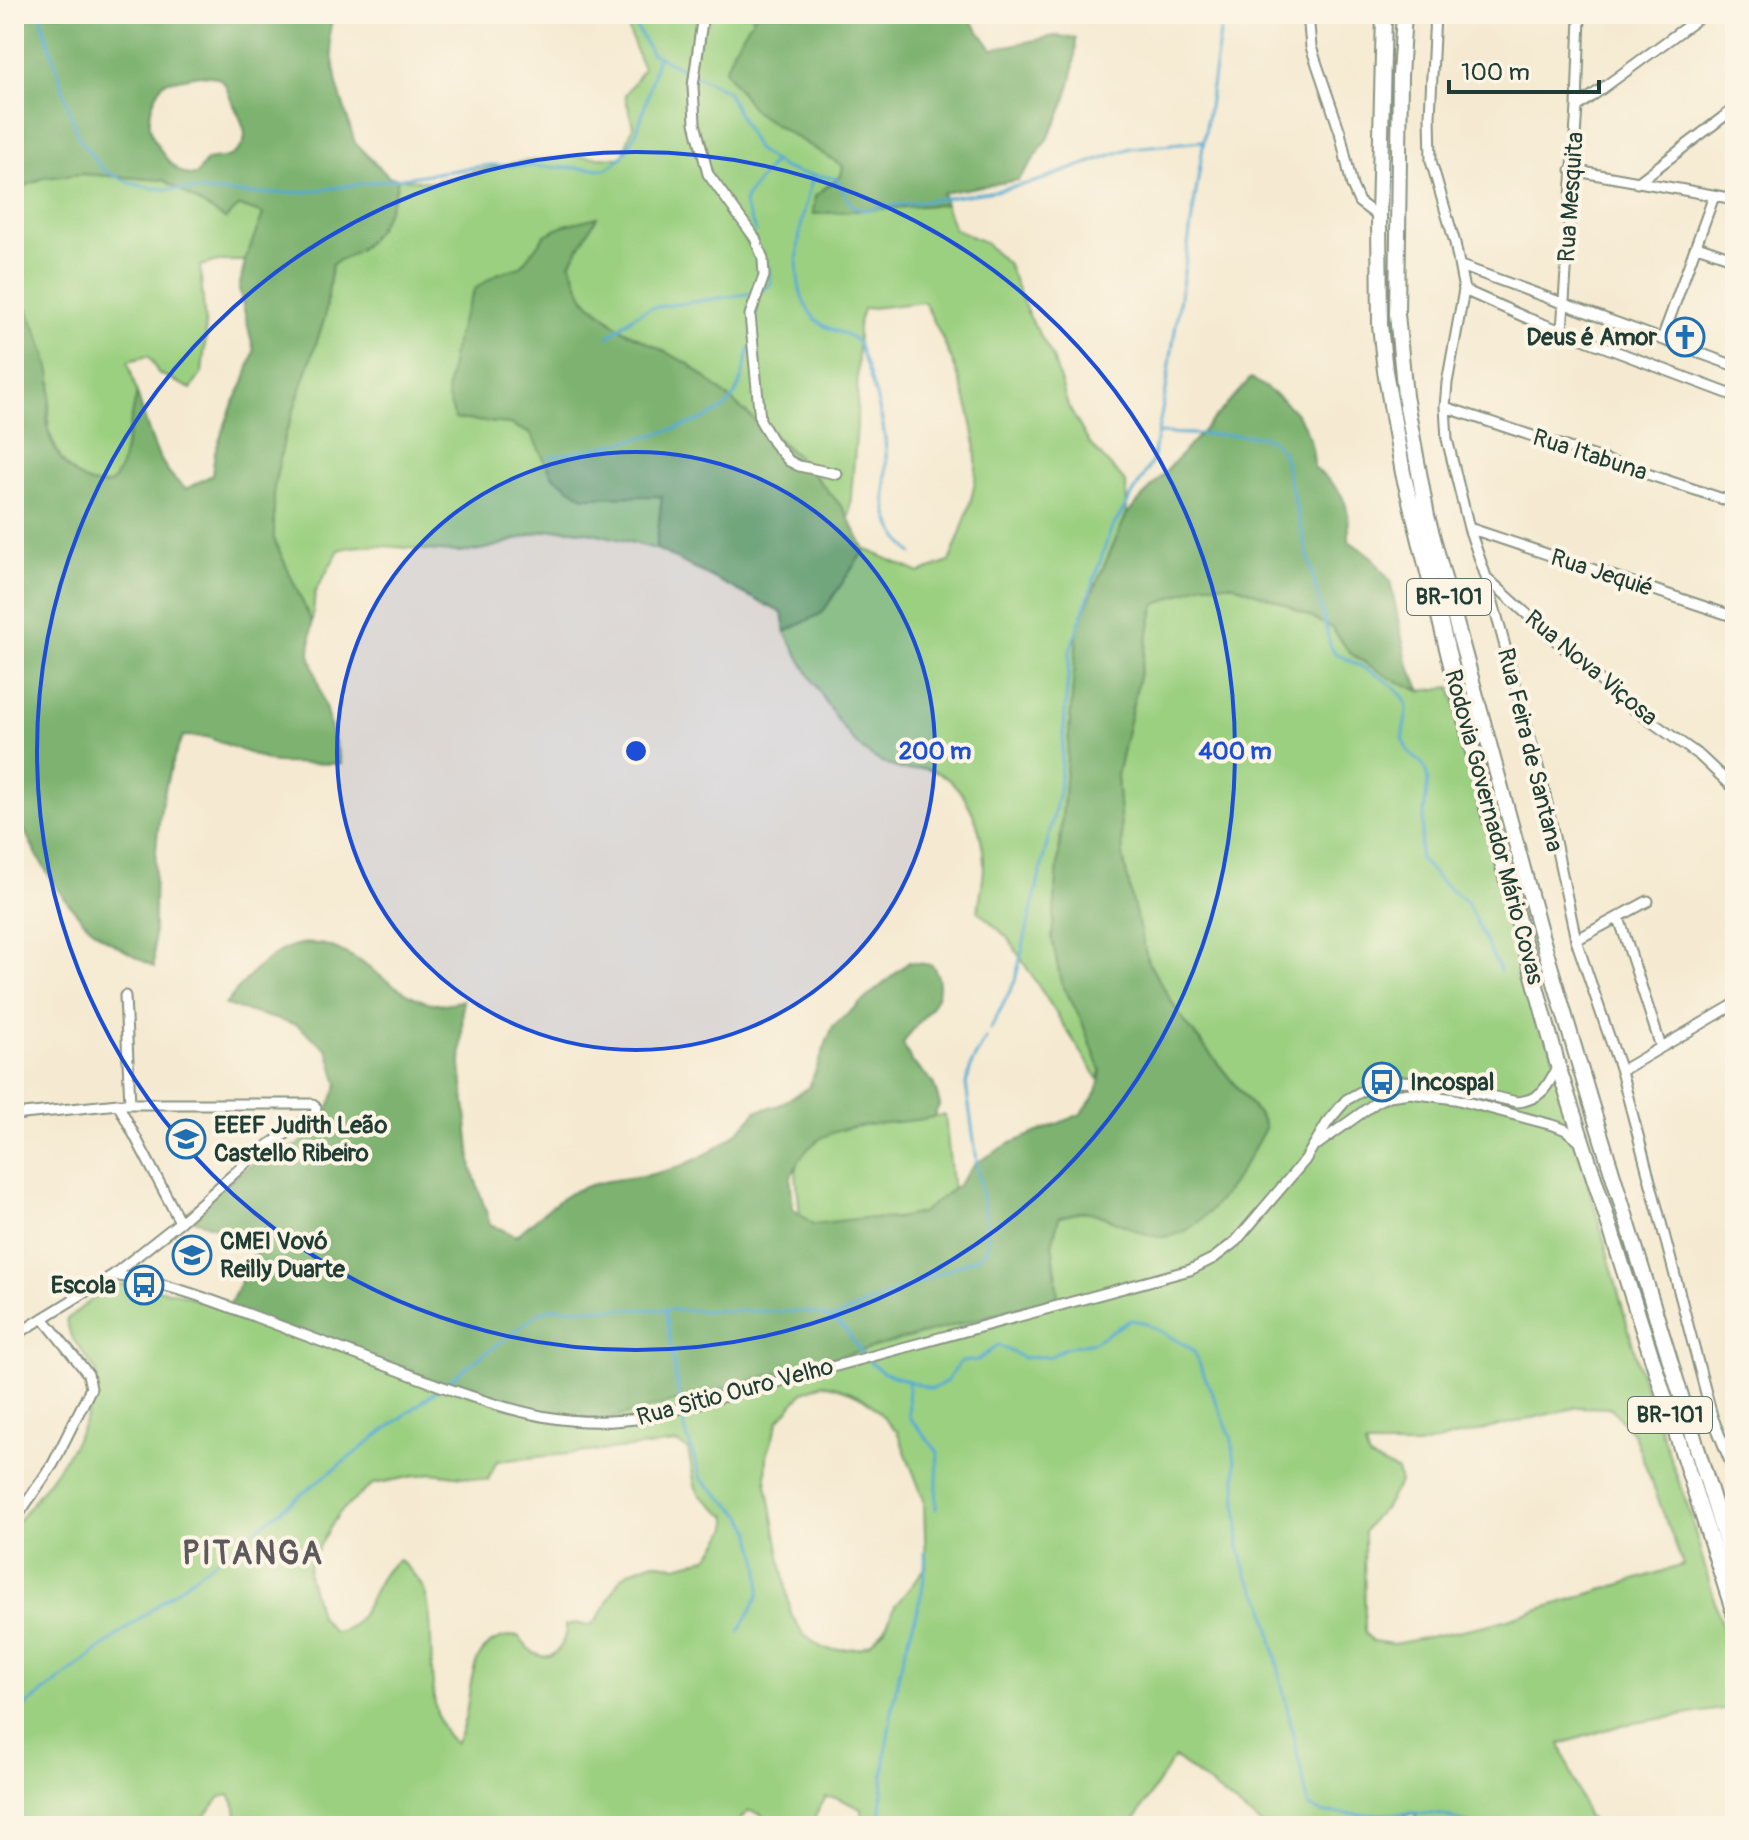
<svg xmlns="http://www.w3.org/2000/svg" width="1749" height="1840" viewBox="0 0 1749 1840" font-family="Pangolin,sans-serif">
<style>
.green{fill:#9cd081;stroke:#5e865a;stroke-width:2;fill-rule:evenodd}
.forest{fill:#7db26f;stroke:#4e7852;stroke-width:2;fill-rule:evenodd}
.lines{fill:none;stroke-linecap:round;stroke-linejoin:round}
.stream{stroke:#56abd2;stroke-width:3}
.minor-casing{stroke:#8a9482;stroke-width:13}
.primary-casing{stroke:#8a9482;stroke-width:18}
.minor{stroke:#fff;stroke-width:9}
.primary{stroke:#fff;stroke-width:14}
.ring{fill:none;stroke:#1d4ed8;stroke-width:4}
.labels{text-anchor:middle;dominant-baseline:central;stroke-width:8;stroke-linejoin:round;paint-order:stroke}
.shield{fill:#fcf5e5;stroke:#617469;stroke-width:2}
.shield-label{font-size:22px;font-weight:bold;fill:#1f3d34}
.street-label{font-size:24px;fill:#1f3d34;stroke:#fcf5e5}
.poi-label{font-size:24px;font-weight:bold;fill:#1f3d34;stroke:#fcf5e5;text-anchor:start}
.district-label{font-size:32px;font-weight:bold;letter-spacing:2px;fill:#5e595c;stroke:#fcf5e5}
.centre{fill:#1d4ed8;stroke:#fcf5e5;stroke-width:4}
.ring-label{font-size:24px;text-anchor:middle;font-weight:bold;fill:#1d4ed8;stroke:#fcf5e5;stroke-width:8;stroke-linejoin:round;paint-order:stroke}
</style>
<rect width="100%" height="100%" fill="#fcf5e5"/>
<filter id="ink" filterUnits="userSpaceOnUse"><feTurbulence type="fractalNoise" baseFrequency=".0125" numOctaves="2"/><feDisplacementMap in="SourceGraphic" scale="16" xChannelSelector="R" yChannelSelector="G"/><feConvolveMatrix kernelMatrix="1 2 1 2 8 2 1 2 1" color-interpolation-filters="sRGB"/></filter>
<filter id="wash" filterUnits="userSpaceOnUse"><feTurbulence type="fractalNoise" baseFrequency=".006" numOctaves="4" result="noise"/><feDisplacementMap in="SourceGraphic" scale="32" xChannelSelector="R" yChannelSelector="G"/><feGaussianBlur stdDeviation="1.8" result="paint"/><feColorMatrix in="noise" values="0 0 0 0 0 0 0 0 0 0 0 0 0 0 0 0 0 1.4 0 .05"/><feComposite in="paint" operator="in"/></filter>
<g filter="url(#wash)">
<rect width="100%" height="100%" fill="#f5ead1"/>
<path class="green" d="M623,14h129l23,111 68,41 -2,10 -19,14 -9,24 132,-10 9,25 30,13 24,22 19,48 26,46 15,48 22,38 36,39 1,31 -49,111 -26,313 9,44 19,35 21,54 -2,9 -92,-143 -29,-26c2,-14 5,-28 6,-43 1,-36 -18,-91 -58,-99 -6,-2 -12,2 -18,1 -13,0 -34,-11 -45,-20 -26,-22 -60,-87 -78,-118l37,-19 43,-64 54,24 30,-11c9,-23 19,-46 24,-71 14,-60 -21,-136 -49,-189l-61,7 -5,17 -1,99 -8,94 -6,-11 -46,-52 -108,-92 -68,-35 -37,-31 -14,-35 8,-15 -33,-13 -25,32 -23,7 -41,145 54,5 21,10 22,42 31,21 78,-2 -6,54c-35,-8 -79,-26 -116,-17 -25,7 -50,19 -78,20 -34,1 -91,-13 -123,-2l-24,42 -3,31 -38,-84v-52l10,-48 41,-122 7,-53 24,-13 40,-61 2,-12 34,4 81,-19 60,-7 49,2 11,-32 -8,-31 18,-26z
M81,174l83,6 61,38 15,-12 23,8 -18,47h-27l-18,5 6,69 -4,38 -11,16 -33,-16 -9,-17 -21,5 9,32 -16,74 -9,16 -17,3 -15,-7 -17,-16 -15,-33 3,-50 -13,-44 -24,-56v-89l29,-13z
M1203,584h29l53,20 47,24 18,25 16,11 54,27 31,-4 193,698 43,119 48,169v34l-113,18 -62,19 27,71 9,11h-176l-4,-2v-11l-41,13h-112l-89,-69 -43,69h-266l-4,-17 -23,-11 -12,-1 -11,19 -1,10h-45l-8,-12 -12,-3 -9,8 -2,7h-88l-12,-3 -4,3h-399c4,-12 1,-21 -5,-31l-10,2 -22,29h-184v-300c36,-46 77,-93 84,-152l-27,-38 -5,-16 40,-32 17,-4 52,8 252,86 630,-102 -5,-32 7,-27 29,-6 39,15 138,-98 -4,-11 -80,-100 -33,-55 -16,-62 -9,-43 -6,-82 38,-171zM823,1384c17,3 40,11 52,24 8,8 12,16 22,23l27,69 2,67 -31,39 -10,23 -15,15 -10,4 -27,2 -11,-2 -19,-14 -12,-20 -25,-135 1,-24 12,-35 24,-28zM1578,1407l33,1 22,25 50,132 -192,59 -97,20 -22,-3 -7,-8 -1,-101 9,-14 11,-9 16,-27 -3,-11 -28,-13 -4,-12h52zM678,1443l10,7 7,36 5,9 28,22v11l-19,29 -32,9 -23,-4 -24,9 -10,8 -23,42 -10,5 -10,-3 -11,2c1,16 -11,39 -30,29 -8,-4 -13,-12 -18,-18 -63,1 -39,75 -63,107 -37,-26 -14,-117 -32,-155 -5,-11 -15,-20 -24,-28 -31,16 -28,71 -66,72l-14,-17 -11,-41 2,-12 29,-49 34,-29 58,-11 57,7 9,-19z
M945,1115l10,97 -154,15 -9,-98z"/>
<path class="forest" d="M14,14h319l-4,21 8,49 18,59 34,34 9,1c-5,27 -19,57 -42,74 -8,5 -17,8 -24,12l-7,53 -41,122 -10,48v52l38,84 -2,31 31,110 -67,-1 -67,-26 -24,-1c-33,71 -29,154 -29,231 -22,-13 -50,-26 -68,-44 -31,-31 -55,-76 -72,-116v-527c13,31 33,65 37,99 2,17 -6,34 -3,50 4,27 35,65 64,54l9,-16 16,-74c11,34 18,74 49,96l26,-14 3,-23 17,-46 12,-23 10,-32 -15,-62 6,-28 18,-47 -23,-8 -15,13 -61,-39 -83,-6 -38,4 -29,13zM199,75c9,1 18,0 24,7 4,4 5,12 8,17 7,17 27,41 1,56 -7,4 -17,3 -25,5l-11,15c-19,4 -44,-31 -46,-49 -2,-15 6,-32 14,-44z
M756,14h210l26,35 63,-13 21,2c-1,59 -22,97 -58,142l-76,13 3,11 -132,10 2,-18 26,-20 2,-10 -88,-54 -30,-42 9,-22z
M597,217l-27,46 14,36 37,30 68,35 108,92 46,52 22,41 -43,64 -37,19 -3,-19 -126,-64 6,-53 -78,1 -31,-21 -22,-42 -21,-10 -55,-5 -8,-24 5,-39 10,-37 13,-30 22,-15 23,-7 25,-32 20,-10z
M1251,378c38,25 62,42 63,90 31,23 36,35 35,73l23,16 18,24 17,80 14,30 -29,-12 -42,-26 -18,-25 -47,-24 -53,-20h-29l-48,21 -38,170 6,82 9,43 16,62 33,55 80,101 4,10c-18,35 -59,110 -104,109 -20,-1 -51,-21 -71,-25 -9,-2 -22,3 -31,5l-7,27 6,53 -452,123 -90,-10 -289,-100 33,-68 -78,-26 67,-50 49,-21 24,-19 16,-42 -10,-34 -31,-25 -72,-20c32,-40 67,-82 122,-51 13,6 25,16 36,24 15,10 37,25 56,26 7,1 17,-2 24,-4l-2,66 11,103 18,55 26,12c17,-14 34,-31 53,-42 26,-15 56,-14 84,-20 38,-8 80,-30 103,-63l21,-5 32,-19 24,-61 76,-64 23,3c23,33 -16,54 -29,79l9,18 21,20 7,22 -7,13c-46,11 -112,-2 -136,48 -2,4 -5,8 -6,12 -1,9 2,22 2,32l20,15 50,-6 30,1 28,-6 37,-28 18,-22 33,-19 72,-30 16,-22 4,-21 -21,-54 -19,-35 -9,-43 26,-314 49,-111z"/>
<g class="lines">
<path class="stream" d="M40,14l38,123 25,33 27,13 21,5 103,6 51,-2 186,-27 114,4c35,-13 43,-81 53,-113
M629,14l22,39 76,38 29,58 26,18 16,6 38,5 16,28 10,4 133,-19 40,-9 96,-34 71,-7
M813,175c-10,41 -33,116 7,148 12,10 29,8 38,20 9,24 22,63 26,89 9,49 -14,82 28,121
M756,232l-12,-28 2,-7 28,-36
M761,291l10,-7 -3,-18
M755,329l1,-20
M608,337l26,-21 16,-8 104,-15
M1158,433l102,3 11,4 11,11 48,194 5,8c20,11 71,31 72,55 1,13 -8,24 -2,37 7,17 20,11 23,35l-9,78 23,25 24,18 34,70
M549,457c36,-7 155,-28 178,-52 14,-14 17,-38 23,-57
M990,1030l25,-49 44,-189 11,-141 40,-119 42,-70 14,-72 57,-376
M665,1309l15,95
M833,1318l148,-62 6,-8 1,-9 -22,-155 6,-21 14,-25
M869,1361l13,11 50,17 14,-7 14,-20 18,-2 20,-15 25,13 28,-2 14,-8 29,-6 36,-22 13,2 46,25 5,5 37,84 4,25 4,86 8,29 17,27 45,204 15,6 41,2 49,-2 29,2 34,11
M908,1382l1,35 29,35 -2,57
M446,1383l93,-70 13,-5 255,4c32,6 38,14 55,42
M681,1411l4,19 16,49 42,37 8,15 9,36 -1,28 -20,37
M14,1715l426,-327
M880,1826c2,-49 8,-99 18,-148 8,-41 30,-83 27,-126"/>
</g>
</g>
<g filter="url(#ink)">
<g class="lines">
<defs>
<path id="minor" d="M703,14l-10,72 2,37 13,51 47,64 8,21 1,17 -14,39 10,105 13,22 16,19 10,5 38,8
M1308,14l3,33 29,85 12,54 7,16 20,15
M1435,14l-5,102 1,45 24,82 9,47 -17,93 -2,24 2,32 22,89 17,49 57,208 33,155 45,131 91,345 23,58
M1577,107l127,-93
M1571,170l164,29
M1637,183l98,-75
M1697,246l38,13
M1461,266l274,100
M1464,290l63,28 208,78
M1562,331l15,-224 3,-93
M1662,339l52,-143
M1445,407l290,96
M1469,528l266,89
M1488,579l137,124 75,53 35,33
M1619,918l42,129
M1576,940l72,-39
M125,996l5,108
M1621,1071l114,-67
M118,1104l62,118
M14,1115l104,-11h195l3,4 -1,6 -58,39 -77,69 -67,53 -99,61
M1318,1144l60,-43 11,-5 21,-3 45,6 101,27 10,4 13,11
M113,1275c53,7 101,26 151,45 57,21 114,43 171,64 75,26 132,47 213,33l542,-147 24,-12 22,-17 69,-81 22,-37 19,-23 25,-14 23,-5 34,1 89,20c24,-2 31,-16 41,-36
M1716,1509l19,3
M14,1521l39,-57 38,-76 -3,-14 -45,-56"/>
<path id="primary" d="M1384,14l-5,203 1,108 5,46 18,102 84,335 71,258 177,550
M1404,14l-4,62 -3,238 8,82 22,120 114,419 49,166 145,470"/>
</defs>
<use href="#minor" class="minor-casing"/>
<use href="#primary" class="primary-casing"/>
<use href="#minor" class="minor"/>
<use href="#primary" class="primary"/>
</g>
</g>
<circle cx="636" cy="751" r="299" fill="#1d4ed8" fill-opacity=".12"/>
<g class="ring">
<circle cx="636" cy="751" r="299"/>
<circle cx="636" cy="751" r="599"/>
</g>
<defs>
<symbol id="church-ring" viewBox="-11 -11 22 22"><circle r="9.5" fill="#fcf5e5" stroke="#1f6fb2" stroke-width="1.5"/><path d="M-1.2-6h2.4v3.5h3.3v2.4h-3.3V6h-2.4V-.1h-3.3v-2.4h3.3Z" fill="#1f6fb2"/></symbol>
<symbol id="bus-ring" viewBox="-11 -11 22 22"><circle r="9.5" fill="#fcf5e5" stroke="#1f6fb2" stroke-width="1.5"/><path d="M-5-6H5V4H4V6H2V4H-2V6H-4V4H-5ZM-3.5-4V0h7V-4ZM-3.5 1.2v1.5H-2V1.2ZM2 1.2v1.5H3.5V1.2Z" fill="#1f6fb2"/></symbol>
<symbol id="school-ring" viewBox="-11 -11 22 22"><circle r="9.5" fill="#fcf5e5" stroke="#1f6fb2" stroke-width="1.5"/><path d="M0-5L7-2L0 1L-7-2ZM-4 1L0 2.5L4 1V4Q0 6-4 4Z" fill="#1f6fb2"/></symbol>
</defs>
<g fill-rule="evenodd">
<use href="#church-ring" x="1663" y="315" width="44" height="44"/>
<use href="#bus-ring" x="1360" y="1060" width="44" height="44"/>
<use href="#school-ring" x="164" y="1117" width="44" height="44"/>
<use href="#school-ring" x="170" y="1233" width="44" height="44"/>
<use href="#bus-ring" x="122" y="1263" width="44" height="44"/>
</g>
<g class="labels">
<g class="shield">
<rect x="1407" y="579" width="84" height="36" rx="6"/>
<rect x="1628" y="1397" width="84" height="36" rx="6"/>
</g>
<g class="shield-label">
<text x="1449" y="597">BR-101</text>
<text x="1670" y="1415">BR-101</text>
</g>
<g class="street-label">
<text transform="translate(1571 197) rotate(-86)">Rua Mesquita</text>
<text transform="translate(1590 455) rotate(18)">Rua Itabuna</text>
<text transform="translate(1602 573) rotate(18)">Rua Jequié</text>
<text transform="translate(1591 668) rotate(40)">Rua Nova Viçosa</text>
<text transform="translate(1530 750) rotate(76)">Rua Feira de Santana</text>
<text transform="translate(1494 827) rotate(75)">Rodovia Governador Mário Covas</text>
<text transform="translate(735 1392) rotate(-15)">Rua Sitio Ouro Velho</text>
</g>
<g class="poi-label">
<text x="1657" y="337" text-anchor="end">Deus é Amor</text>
<text x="1410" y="1082">Incospal</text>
<text x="214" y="1125">EEEF Judith Leão<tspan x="214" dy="28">Castello Ribeiro</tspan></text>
<text x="220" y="1241">CMEI Vovó<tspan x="220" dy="28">Reilly Duarte</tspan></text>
<text x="116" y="1285" text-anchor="end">Escola</text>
</g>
<g class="district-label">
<text x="253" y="1554">PITANGA</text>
</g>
</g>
<circle cx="636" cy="751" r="12" class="centre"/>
<g class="ring-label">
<text x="935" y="759">200 m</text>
<text x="1235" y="759">400 m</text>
</g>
<rect width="1749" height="1840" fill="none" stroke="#fcf5e5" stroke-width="48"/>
<path d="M1449 80v12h150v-12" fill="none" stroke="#1f3d34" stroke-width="4"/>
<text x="1461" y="80" font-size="24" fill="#1f3d34" stroke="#fcf5e5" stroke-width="6" paint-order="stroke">100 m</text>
</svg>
